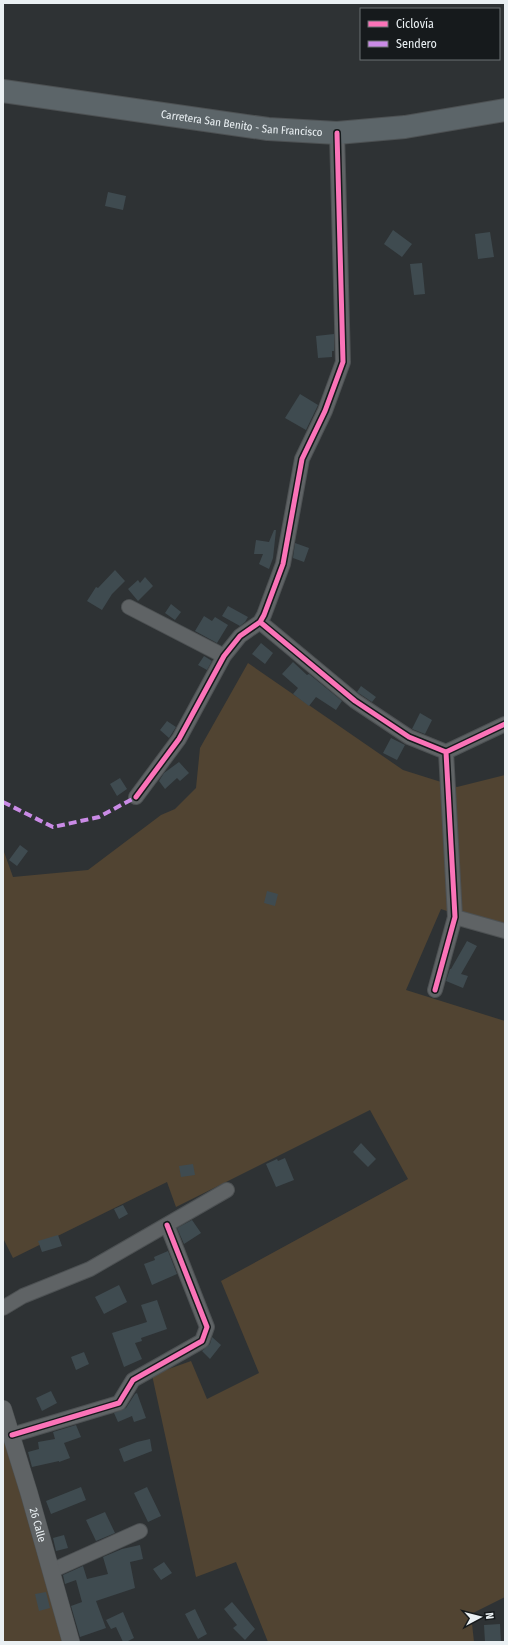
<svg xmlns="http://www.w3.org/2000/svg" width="508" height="1645" viewBox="0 0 508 1645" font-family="'Fira Sans Condensed',sans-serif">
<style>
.green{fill:#514432}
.building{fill:#3f4b50}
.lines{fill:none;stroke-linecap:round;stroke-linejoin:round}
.minor-casing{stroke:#4d5153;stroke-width:16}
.tertiary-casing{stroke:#4d5153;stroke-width:18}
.primary-casing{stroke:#4d5153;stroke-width:24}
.minor{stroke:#5f6365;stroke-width:14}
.tertiary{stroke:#5f6365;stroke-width:17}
.primary{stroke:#5c6569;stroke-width:22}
.quiet{stroke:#ca8be6;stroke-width:4;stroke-dasharray:8 4;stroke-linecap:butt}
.cycleway-casing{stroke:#161a1c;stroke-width:8}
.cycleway{stroke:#fb73b8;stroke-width:5}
.labels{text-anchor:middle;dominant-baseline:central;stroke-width:4;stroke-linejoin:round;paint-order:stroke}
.street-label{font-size:11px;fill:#eaf0f3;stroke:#161a1c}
</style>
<rect width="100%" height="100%" fill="#2e3234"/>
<path class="green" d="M248,663l155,107 54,17 48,-12v156l-64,-22 -35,81 99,31v576l-34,17 3,28h-206l-32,-80 -40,15 -44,-202 39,-14 16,38 52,-26 -38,-92 187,-102 -38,-69 -194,97 -9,-25 -154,76 -10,-20v-385l1,-1 9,25 75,-7 73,-55 14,-6 21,-21 4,-40z
M3,1439l25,66 38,137h-63z"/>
<path class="building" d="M108,192l18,4 -3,14 -18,-4z
M393,230l19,14 -10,13 -18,-13z
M490,232l4,25 -16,2 -3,-25z
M422,263l3,31 -11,1 -4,-31z
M334,334v17h-2v6l-14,1 -2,-22z
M300,394l18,11 -12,25 -21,-12z
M274,530h2l-3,28 -4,11 -10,-5 4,-10h-9l2,-14 13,2z
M295,543l14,5 -5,14 -11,-4z
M115,570l10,11 -13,13 -10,16 -15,-9 9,-14 2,1z
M145,577l8,9 -15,15 -10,-12 10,-9 2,3z
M171,604l10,8 -6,8 -10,-7z
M228,606l20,11 -3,5 -5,4 -18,-10z
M204,616l8,5 3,-4 13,8 -11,18 -22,-12z
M261,643l12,10 -8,11 -13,-10z
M204,656l8,5 -5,9 -9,-5z
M293,662l14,13 2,-1 33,27 -6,9 -20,-13 -7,9 -16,-12 5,-6 -16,-14z
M361,686l15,11 -4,5 -15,-10z
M420,713l12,7 -7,14 -13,-5z
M167,721l9,6 -7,11 -9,-8z
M391,738l14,7 -8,15 -14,-7z
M179,762l10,11 -9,8 -3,-3 -12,11 -6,-8 5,-8z
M120,778l7,11 -10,7 -7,-12z
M20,845l8,6 -11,15 -8,-6z
M267,891l11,3 -3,12 -11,-3z
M467,941l10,5 -16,28 7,2 -5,12 -17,-7 4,-12h1z
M361,1143l15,16 -8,8 -15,-15z
M285,1158l9,22 -18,7 -10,-23 11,-5 1,2z
M193,1164l2,11 -14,2 -2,-11z
M123,1205l5,9 -9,5 -5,-10z
M192,1220l9,13 -17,11 -7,-16z
M58,1235l4,11 -20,6 -4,-11z
M168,1251l9,23 -25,11 -8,-21 11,-4 -1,-3z
M119,1285l8,17 -23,12 -9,-17z
M157,1300l10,29 -26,9 1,3 -7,2 7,16 -18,8 -12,-34 35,-11 -6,-17z
M212,1337l9,8 -11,14 -8,-8 8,-7z
M84,1352l5,12 -13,6 -5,-13z
M51,1391l6,12 -15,8 -6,-13z
M137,1393l9,25 -12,4 -2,-6 -14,6 -4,-9 12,-5 9,-14z
M76,1425l5,12 -17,6 6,15 -11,4v-1l-27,6 -4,-15 11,-3 -1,-7 17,-3 -2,-7z
M150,1439l2,12 -28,11 -5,-13 18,-7z
M81,1487l5,13 -35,14 -5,-13z
M147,1487l14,29 -13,6 -14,-29z
M105,1512l10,21 -19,8 -10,-21z
M64,1535l4,13 -12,3 -3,-13z
M140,1545l3,14 -13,3 5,26 -39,13 10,27 -26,9 -9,-31 11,-4 -6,-22 -11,4 -2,-9 20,-9 4,13 21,-5 -5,-17 19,-8z
M164,1562l8,11 -11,7 -8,-11z
M46,1592l4,16 -11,3 -4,-17z
M232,1602l23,27 -10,11 -12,-12 4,-3 -13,-16z
M195,1609l12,25 -9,5 -13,-25z
M123,1612l11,26 -8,4h-3l-7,-15 -5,2 -5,-9z
M500,1624l1,18h-16l-1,-17z"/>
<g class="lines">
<defs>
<path id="minor" d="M129,607l95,49
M260,622l95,79 54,36 37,15 59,-28
M136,797l43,-58 45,-83 16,-20 20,-14 4,-7 19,-51 19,-105 23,-48 18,-49 -6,-229
M455,917l50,14
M435,990l20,-73 -9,-165
M3,1308l20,-12 67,-27 137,-79
M12,1435l107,-32 14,-23 69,-39 5,-14 -40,-102
M51,1571l89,-40"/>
<g id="tertiary">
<path id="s1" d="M3,1409l26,84 42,149"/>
</g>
<g id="primary">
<path id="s2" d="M3,91l265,38 69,4 68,-6 100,-17"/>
</g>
</defs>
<use href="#minor" class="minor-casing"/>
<use href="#tertiary" class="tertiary-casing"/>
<use href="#primary" class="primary-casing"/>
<use href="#minor" class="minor"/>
<use href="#tertiary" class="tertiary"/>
<use href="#primary" class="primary"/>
<path class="quiet" d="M3,802l50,25 46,-10 37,-20"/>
<defs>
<path id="cycleway" d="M260,622l95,79 54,36 37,15 59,-28
M136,797l43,-58 45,-83 16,-20 20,-14 4,-7 19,-51 19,-105 23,-48 18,-49 -6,-229
M435,990l20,-73 -9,-165
M12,1435l107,-32 14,-23 69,-39 5,-14 -40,-102"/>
</defs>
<use href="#cycleway" class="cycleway-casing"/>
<use href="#cycleway" class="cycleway"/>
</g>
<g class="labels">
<g class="street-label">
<text stroke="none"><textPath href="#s2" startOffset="241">Carretera San Benito - San Francisco</textPath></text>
<text stroke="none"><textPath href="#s1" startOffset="121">26 Calle</textPath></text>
</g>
</g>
<rect width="508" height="1645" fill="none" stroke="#eaf0f3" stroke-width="8"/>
<rect x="360" y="8" width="140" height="52" fill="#161a1c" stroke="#6b7072"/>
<rect x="368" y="21" width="20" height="6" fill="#fb73b8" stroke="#6b7072"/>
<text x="396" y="28" font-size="12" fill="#eaf0f3">Ciclovía</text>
<rect x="368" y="41" width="20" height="6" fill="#ca8be6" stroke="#6b7072"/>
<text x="396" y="48" font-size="12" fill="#eaf0f3">Sendero</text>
<g transform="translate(480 1617) rotate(83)" stroke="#161a1c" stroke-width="3" paint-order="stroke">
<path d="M0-3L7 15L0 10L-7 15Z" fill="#eaf0f3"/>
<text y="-6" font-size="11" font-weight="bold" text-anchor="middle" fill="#eaf0f3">N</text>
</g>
</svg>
